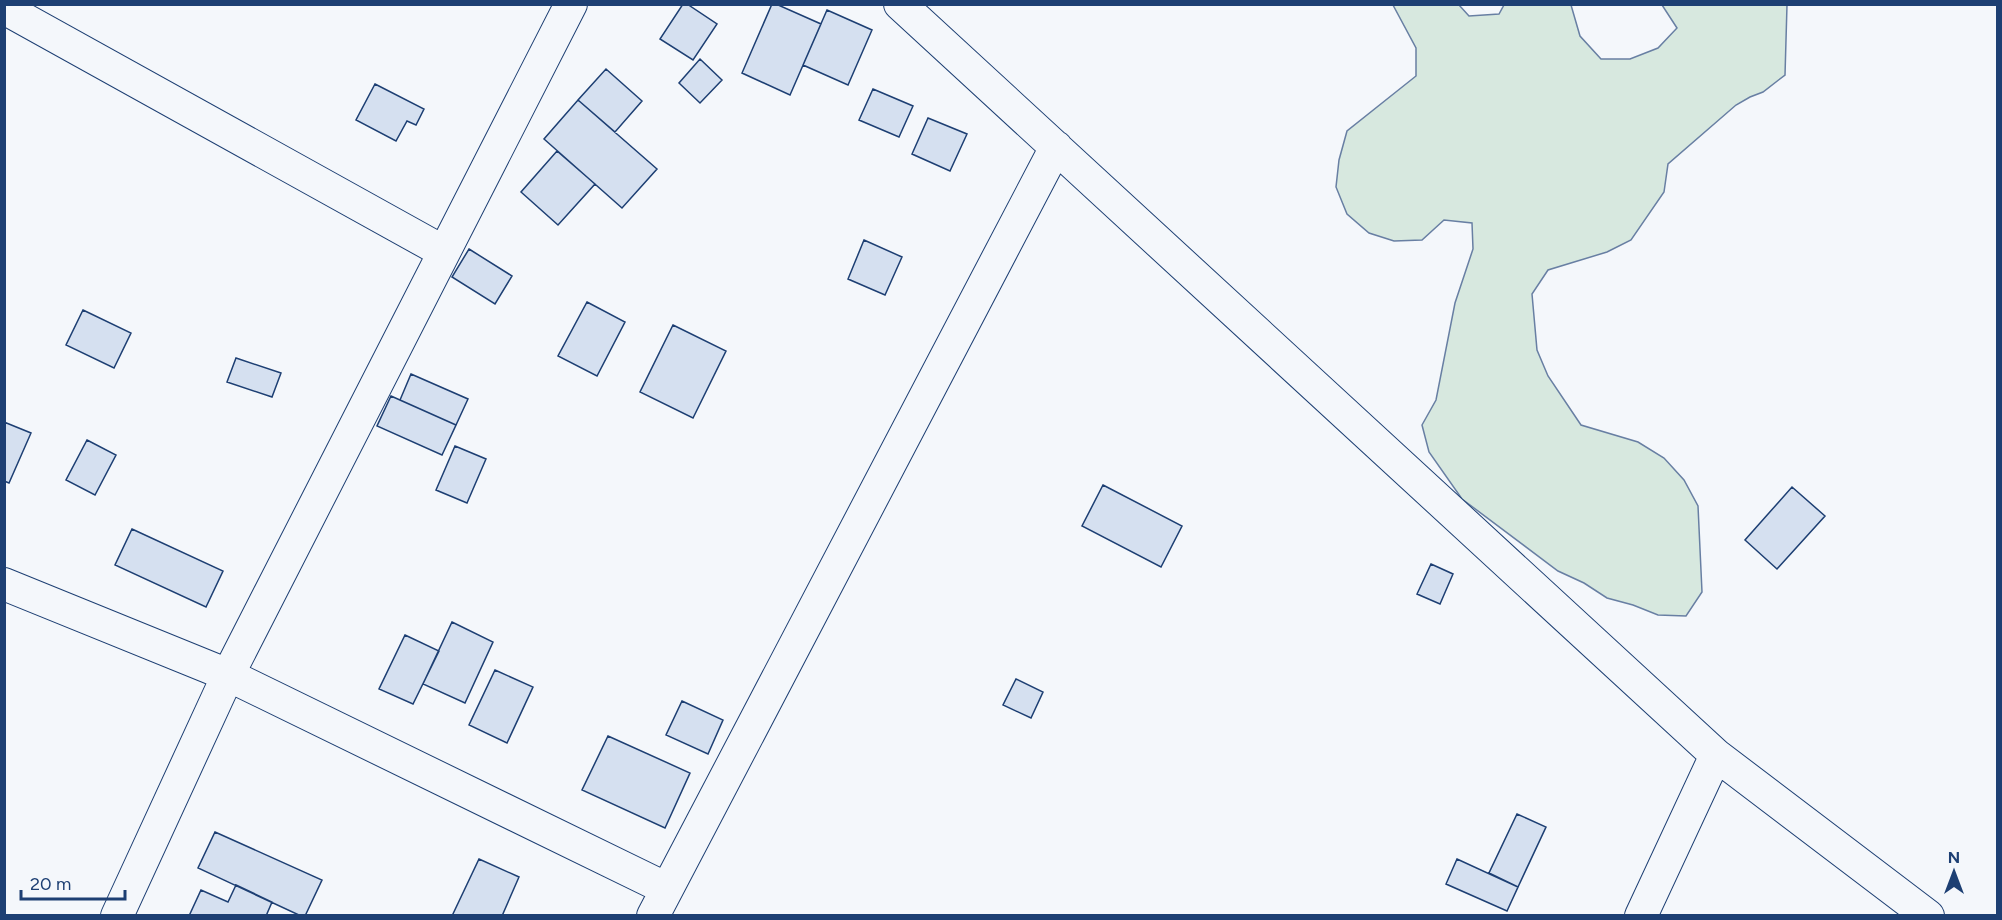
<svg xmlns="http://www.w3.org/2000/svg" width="2002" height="920" viewBox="0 0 2002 920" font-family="Figtree,sans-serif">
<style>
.green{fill:#d7e8df;stroke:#687fa3;stroke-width:1.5}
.building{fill:#d5e0f0;stroke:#1d3f73;stroke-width:1.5}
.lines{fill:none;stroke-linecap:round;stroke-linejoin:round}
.street-casing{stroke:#1d3f73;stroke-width:34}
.street{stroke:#f4f7fb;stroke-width:32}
</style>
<rect width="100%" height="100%" fill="#f4f7fb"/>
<path class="green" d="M1393,5h66l10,11 30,-2 5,-9h67l9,31 21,23h29l28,-11 19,-20 -15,-23h125l-2,70 -22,17 -13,5 -14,8 -68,59 -4,28 -33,48 -24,12 -59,18 -16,24 5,56 11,26 33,49 57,17 26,16 20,22 14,26 4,86 -16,24 -28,-1 -25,-10 -26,-7 -23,-15 -26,-12 -96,-72 -33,-47 -7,-27 14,-25 19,-97 18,-54 -1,-26 -28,-3 -22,20 -28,1 -25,-8 -22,-19 -11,-27 3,-27 8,-29 69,-55v-28z"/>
<path class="building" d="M683,4h4l30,20 -24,36 -33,-21z
M772,4h4l45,20 -31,71 -48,-22z
M827,10l45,20 -24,55 -45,-20z
M700,59l22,21 -22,23 -21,-20z
M606,69l36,32 -27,31 -37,-32z
M375,84l49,25 -8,16 -9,-4 -11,20 -40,-21z
M873,89l40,17 -14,31 -40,-17z
M578,100l79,69 -35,39 -78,-69z
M928,118l39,16 -17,37 -38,-17z
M557,151l38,33 -37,41 -37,-33z
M864,240l38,17 -17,38 -37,-16z
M469,249l43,27 -17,28 -43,-27z
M587,302l38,20 -28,54 -39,-20z
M83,310l48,23 -17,35 -48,-23z
M673,325l53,26 -33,67 -53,-26z
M236,358l45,15 -9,24 -45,-15z
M411,374l57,25 -12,26 -56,-25z
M391,396l65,29 -14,30 -65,-29z
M4,422l27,11 -22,50 -5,-2z
M87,440l29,15 -21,40 -29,-15z
M455,446l31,13 -19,44 -31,-13z
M1103,485l79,41 -21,41 -79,-41z
M1792,487l33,29 -48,53 -32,-29z
M132,529l91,42 -17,36 -91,-42z
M1431,564l22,10 -13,30 -23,-10z
M452,622l41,20 -28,61 -42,-19z
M405,635l34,16 -26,53 -34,-15z
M495,670l38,17 -26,56 -38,-18z
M1016,679l27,13 -12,26 -28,-13z
M682,701l41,19 -15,34 -42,-19z
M608,736l82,37 -25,55 -83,-38z
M1517,814l29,13 -28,60 -29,-14z
M215,832l107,48 -17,36h-4l-103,-48z
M479,859l40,18 -17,39h-50z
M1457,859l61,28 -11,24 -61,-27z
M236,885l36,17 -6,14h-77l12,-26 27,12z"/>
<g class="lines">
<defs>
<path id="street" d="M900,4l816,751 212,161
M4,8l440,244
M4,584l224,91 439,214
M117,916l111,-241 343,-671
M653,916l403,-769
M1641,916l75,-161"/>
</defs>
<use href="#street" class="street-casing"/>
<use href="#street" class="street"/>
</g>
<rect width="2002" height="920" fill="none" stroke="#1d3f73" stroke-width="12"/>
<g transform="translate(1954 872)" stroke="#f4f7fb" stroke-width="4.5" paint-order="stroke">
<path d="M0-4.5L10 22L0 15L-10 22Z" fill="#1d3f73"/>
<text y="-9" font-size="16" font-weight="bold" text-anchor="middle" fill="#1d3f73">N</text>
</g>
<path d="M21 890v9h104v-9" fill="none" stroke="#1d3f73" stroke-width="3"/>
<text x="30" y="890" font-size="18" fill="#1d3f73" stroke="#f4f7fb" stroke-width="4.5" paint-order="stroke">20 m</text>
</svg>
